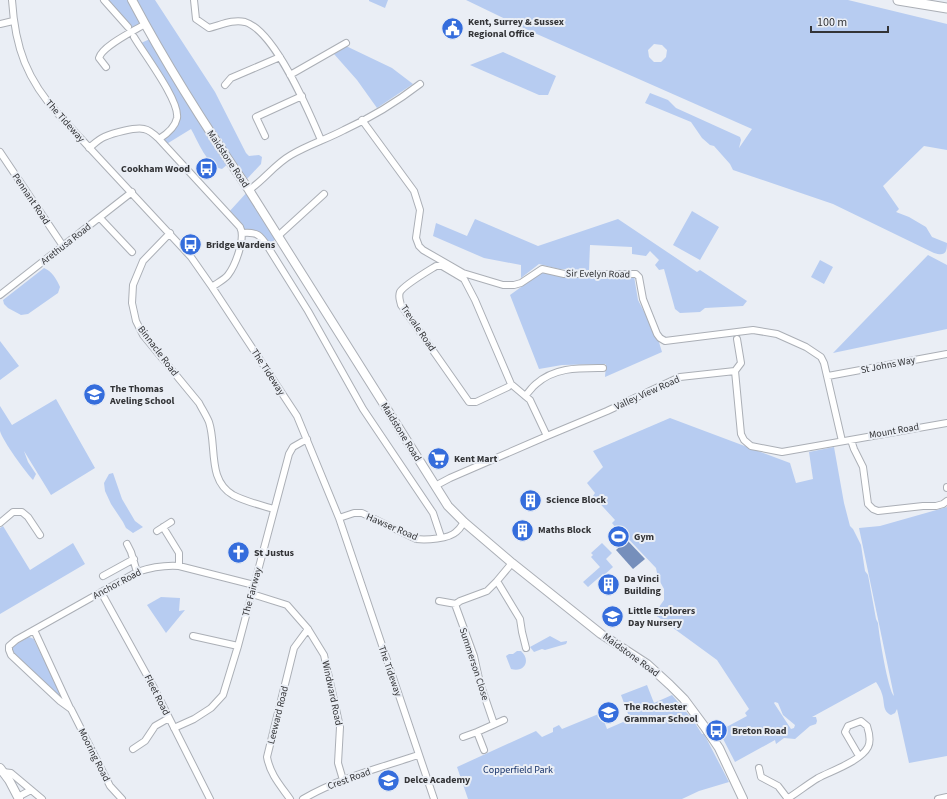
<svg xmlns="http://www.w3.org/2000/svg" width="947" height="799" viewBox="0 0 947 799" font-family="'Source Sans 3',sans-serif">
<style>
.green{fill:#b7ccf1;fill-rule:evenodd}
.water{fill:#768fbb}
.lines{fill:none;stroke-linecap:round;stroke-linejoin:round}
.minor-casing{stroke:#abafb6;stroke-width:8}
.major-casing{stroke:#abafb6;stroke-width:10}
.highway-casing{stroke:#abafb6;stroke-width:11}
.minor{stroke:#fff;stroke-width:6}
.major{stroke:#fff;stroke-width:8}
.highway{stroke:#fff;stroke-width:9}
.labels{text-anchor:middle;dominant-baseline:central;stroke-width:4;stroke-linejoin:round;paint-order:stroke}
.poi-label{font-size:10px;font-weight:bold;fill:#333437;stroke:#eaeef5;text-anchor:start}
.street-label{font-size:10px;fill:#333437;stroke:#eaeef5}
.park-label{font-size:10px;fill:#17336a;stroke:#eaeef5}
</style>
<rect width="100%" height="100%" fill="#eaeef5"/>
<path class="green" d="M104,0h51l60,92 31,61 3,3 10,-1 3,2 -1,7 -15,16 -17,-17 -7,6c-15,-3 -24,-28 -31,-40l-26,16 -6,-6 12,-9 6,-21 -38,-65 13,-6 -7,-13 -13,6z
M369,0h19l-3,8 -16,-7z
M466,0h382l99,24v126l-23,-4 -41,40 16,23 -3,3 13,5 17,10 6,10 15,6c0,11 -3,13 -13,10l-101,-49 -100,-34 -3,-6 -16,-18 -4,-1 -8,-7 -11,-16 -46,-19 5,-10 18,7 8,8 64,29 1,3 -2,8 13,-19 -222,-98zM654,44l8,1 5,5 -1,7 -5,5h-7l-5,-5 -1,-7z
M346,46l46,22 21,16 -36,24 -20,-28 -23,-26z
M503,52l53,24 -8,19h-9l-69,-30z
M249,190l29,46 -10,11 -6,-8 -19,-6 -15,-20z
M692,211l27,16 -19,33 -27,-15z
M475,219l63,27 80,-27 79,53 3,-2 47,31 -4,5 -38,2 -5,4 -20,1 -5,-4 -11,-40 -5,1 -4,-5 4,-5 -9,-9 -4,5 -14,-2v-7l-42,-2 -1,25 -30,-1 -20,-5 -18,14v-13l-37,-7 -51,-22 3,-13 31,13z
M928,255l19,10v64l-114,24z
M820,260l13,7 -9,17 -13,-7z
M44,268c8,3 13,12 16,19l-2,6 -30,21 -7,1 -13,-7 -4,-4 -1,-4z
M542,272l92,4 4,24 20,39 4,13 -57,25 1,-13 -44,1 -23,4 -29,-74z
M0,341l19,25 -19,14z
M56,399l39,69 -44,27 -27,-44 4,11 8,12 -3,6c-6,-6 -31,-40 -33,-49 0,-7 0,-17 0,-25l12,19z
M670,418l120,45 6,20 17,-4 -4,-27 25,-5 10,56 6,23 3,3 8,16 4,26 3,4 8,44 2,4c1,12 10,67 16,73l-35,-168 21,-2 67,-19v249l-38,7 -12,-54 -2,4 -4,2c-9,-4 -6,-13 -9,-21 -1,-4 -4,-9 -6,-12l-64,35h4l1,4 -1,3 -6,2 -15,13 -11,-1 -8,6 -1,-4 -40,22 -16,-31 28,-15 -2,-3 4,-4 -32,-49 -63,-46 10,-14v-11l-6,-11 -2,-10 -38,-40h-2l-4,-5 3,-3 -22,-24 2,-3 -8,-10 16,-16 -10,-16zM775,702l3,1 5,12 12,10 -1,3 -3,1 -17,-26z
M113,473l9,26 13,22 8,6 -10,6 -7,-5 -3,-6 -12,-18 -6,-13 -1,-8 5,-9z
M3,526l27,44 43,-27 12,21 -85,50v-86z
M602,543l10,10 -6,6 7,8 -9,8 -1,-1 -15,13 -5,-5 17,-15 -9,-10 2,-2 -2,-2z
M161,597l19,1 -1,13 6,-1 -19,23 -19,-28z
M550,636l11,6 6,-1v1l-1,2 -21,6 -3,-1 -8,3 -4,-5z
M29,637l5,2 1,3 22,44 5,12 -50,-46 -1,-5z
M517,651h4c10,9 4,22 -10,18l-5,-13 3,-2h4z
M647,685l7,18 18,-8 21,25 9,14h2l25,48 -30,9 -17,8h-214l-11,-32 79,-36 6,6 11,-5v-4l6,-3 3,4 39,-16 6,16 23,-10 -9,-24z"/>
<path class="water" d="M627,540l18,19 -12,10 -17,-19z"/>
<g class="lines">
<defs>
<path id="minor" d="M12,0c3,48 15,80 47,115l132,142 21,30 85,129 42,102 95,281
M104,0l24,27
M194,0l2,19 13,9c12,-3 24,-9 36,-6 30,9 64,90 76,118
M0,24l13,-3
M134,37c10,17 46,64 43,81 -2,10 -10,16 -18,21
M106,67l-7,-9c3,-12 35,-27 46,-34
M290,75l56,-32
M225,85l6,-7 49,-21
M362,120l52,71 6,19 -4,28 3,8 4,4 40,23 40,12h11l7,-2 21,-14 22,5h72l3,3 4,22 14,35 3,4 5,3 88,-11 24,4 29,13 15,10 3,6 18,78
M265,136l-9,-19 46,-21
M89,148c5,-4 10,-9 15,-11 9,-4 31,-10 40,-8 6,1 11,6 15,10l81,88c6,11 -5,39 -12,48 -4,5 -11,8 -16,12
M0,152l63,94
M249,190c15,-10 26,-26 42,-35 17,-10 36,-16 53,-25 26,-12 54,-29 76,-46
M100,218l32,34
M170,233l-27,28 -10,24 -1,18 4,18 7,14 56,68c3,6 7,12 10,19 8,24 -2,58 24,73 13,7 28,10 41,14
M243,233c15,-1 17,2 25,14l40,64 55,98 70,104 8,24
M278,236l46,-42
M0,295l132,-103
M735,371l6,-8 -4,-24
M828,376l119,-22
M511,384l-3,3 -32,15h-7l-68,-97c-1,-5 -3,-8 -1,-13 4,-7 28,-21 36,-26h6l22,13 11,21 36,84 19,16 17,36
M525,396c4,-4 7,-9 11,-12 19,-17 43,-16 67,-16
M851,440l3,9 9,18 5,37 5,5 5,2 45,-5h13l7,-2 4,-3
M435,486l15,-8 97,-42 60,-25 73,-34 55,-6 6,63 3,6 7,6 31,6 165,-29
M947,487v1
M339,518l15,-5h8l54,26c10,1 33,0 40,-7 4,-3 6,-7 8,-10
M0,523l13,-11h9l6,5 12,18
M163,527l16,26v13
M157,531l14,-9
M127,544l4,8 6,20
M512,563l-15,18 23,38 2,13 4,16
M103,576l31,-17
M101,592l53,96 56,111
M252,594l35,11 21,24 16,26 16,72 -2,36 5,17
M439,601l17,3
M34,630l36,78
M193,636l45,10
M494,724l-14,-41 -6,-27 -18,-49v-3l4,-3 27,-10 10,-10
M174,728l20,-9 17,-11 12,-13 15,-49 51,-192 4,-7 14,-8
M477,732l7,18
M463,737l14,-5 27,-12
M133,749l12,-8 10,-15 14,-8
M759,768l2,9 17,9 10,13
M3,772l8,1 31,26
M18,797l13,-7
M122,799l-12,-13 -39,-77 -11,-8 -49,-46 -2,-5v-4l7,-6 121,-68c15,-5 27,-7 42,-6l75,19
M290,799c-10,-14 -20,-25 -23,-42l27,-109 14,-19
M303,799c36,-21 77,-31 115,-44
M787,799c11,-7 21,-15 31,-21 13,-7 43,-17 50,-31 3,-6 1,-15 -1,-21l-6,-5 -13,5 -3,6 14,24
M938,799l9,-2"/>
<path id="major" d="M132,0c35,66 75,129 117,190l199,316 16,16 48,41 89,71 46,30 23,21 14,14 20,27 15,22 24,51
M0,768l9,12 10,19"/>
<path id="highway" d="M898,0l49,8"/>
</defs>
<use href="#minor" class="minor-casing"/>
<use href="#major" class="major-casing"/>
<use href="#highway" class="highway-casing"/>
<use href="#minor" class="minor"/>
<use href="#major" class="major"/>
<use href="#highway" class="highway"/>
</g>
<defs>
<symbol id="civic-disc" viewBox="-11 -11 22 22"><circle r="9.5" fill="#356ddc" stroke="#eaeef5"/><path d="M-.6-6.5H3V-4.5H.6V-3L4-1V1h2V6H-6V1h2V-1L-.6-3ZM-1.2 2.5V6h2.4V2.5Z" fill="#fff"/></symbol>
<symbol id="bus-disc" viewBox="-11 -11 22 22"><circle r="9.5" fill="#356ddc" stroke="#eaeef5"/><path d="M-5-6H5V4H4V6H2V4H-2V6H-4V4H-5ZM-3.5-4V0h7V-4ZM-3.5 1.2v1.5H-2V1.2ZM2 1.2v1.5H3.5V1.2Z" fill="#fff"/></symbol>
<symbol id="school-disc" viewBox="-11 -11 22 22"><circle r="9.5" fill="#356ddc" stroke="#eaeef5"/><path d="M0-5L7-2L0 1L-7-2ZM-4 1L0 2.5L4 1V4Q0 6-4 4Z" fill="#fff"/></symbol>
<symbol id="supermarket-disc" viewBox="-11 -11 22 22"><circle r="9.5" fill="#356ddc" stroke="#eaeef5"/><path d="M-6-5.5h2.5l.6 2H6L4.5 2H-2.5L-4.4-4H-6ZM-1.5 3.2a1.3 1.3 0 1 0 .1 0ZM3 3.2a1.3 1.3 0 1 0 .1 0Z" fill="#fff"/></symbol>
<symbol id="building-disc" viewBox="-11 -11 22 22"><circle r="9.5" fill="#356ddc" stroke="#eaeef5"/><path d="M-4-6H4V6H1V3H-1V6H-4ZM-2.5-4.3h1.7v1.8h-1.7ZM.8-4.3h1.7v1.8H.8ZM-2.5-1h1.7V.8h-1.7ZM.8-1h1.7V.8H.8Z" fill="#fff"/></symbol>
<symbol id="stadium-disc" viewBox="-11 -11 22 22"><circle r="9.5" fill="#356ddc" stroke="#eaeef5"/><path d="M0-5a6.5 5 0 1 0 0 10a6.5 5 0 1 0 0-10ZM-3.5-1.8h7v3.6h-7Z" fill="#fff"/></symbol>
<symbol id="church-disc" viewBox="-11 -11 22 22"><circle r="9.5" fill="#356ddc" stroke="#eaeef5"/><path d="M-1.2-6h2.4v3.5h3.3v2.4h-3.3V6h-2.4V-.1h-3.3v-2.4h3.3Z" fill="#fff"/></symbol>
</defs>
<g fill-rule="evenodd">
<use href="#civic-disc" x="440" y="16" width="25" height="25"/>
<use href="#bus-disc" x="194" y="156" width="25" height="25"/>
<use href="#bus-disc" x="178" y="232" width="25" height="25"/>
<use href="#school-disc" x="82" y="382" width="25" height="25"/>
<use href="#supermarket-disc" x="426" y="446" width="25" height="25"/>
<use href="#building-disc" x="518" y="488" width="25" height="25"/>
<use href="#building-disc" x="510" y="518" width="25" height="25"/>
<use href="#stadium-disc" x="606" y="524" width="25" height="25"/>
<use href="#church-disc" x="226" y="540" width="25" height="25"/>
<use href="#building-disc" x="596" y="572" width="25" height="25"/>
<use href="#school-disc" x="600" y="604" width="25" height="25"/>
<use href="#school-disc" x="596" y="700" width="25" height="25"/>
<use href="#bus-disc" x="704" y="718" width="25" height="25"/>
<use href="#school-disc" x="376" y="768" width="25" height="25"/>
</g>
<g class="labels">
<g class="poi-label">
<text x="468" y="22">Kent, Surrey &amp; Sussex<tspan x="468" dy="12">Regional Office</tspan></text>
<text x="190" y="169" text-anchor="end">Cookham Wood</text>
<text x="206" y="245">Bridge Wardens</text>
<text x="110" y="389">The Thomas<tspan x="110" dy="12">Aveling School</tspan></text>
<text x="454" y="459">Kent Mart</text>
<text x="546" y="500">Science Block</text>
<text x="538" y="530">Maths Block</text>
<text x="634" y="537">Gym</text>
<text x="254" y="553">St Justus</text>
<text x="624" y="579">Da Vinci<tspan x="624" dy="12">Building</tspan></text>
<text x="628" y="611">Little Explorers<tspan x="628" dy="12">Day Nursery</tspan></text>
<text x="624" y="707">The Rochester<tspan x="624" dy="12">Grammar School</tspan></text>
<text x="732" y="731">Breton Road</text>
<text x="404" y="780">Delce Academy</text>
</g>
<g class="street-label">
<text transform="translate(65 121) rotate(48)">The Tideway</text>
<text transform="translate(228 159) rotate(56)">Maidstone Road</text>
<text transform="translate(31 199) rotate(56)">Pennant Road</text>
<text transform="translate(66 244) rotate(-38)">Arethusa Road</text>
<text transform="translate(598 274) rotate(1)">Sir Evelyn Road</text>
<text transform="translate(418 328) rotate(56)">Trevale Road</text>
<text transform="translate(158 351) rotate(53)">Binnacle Road</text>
<text transform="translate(888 365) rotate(-11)">St Johns Way</text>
<text transform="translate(268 372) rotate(57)">The Tideway</text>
<text transform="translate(647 393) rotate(-24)">Valley View Road</text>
<text transform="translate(894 431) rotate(-10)">Mount Road</text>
<text transform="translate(401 432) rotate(58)">Maidstone Road</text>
<text transform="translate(392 527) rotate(23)">Hawser Road</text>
<text transform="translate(117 584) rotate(-28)">Anchor Road</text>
<text transform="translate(252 592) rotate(-75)">The Fairway</text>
<text transform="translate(631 655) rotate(36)">Maidstone Road</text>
<text transform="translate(474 664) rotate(72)">Summerson Close</text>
<text transform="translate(390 671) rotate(71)">The Tideway</text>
<text transform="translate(332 693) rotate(78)">Windward Road</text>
<text transform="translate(157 695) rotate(63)">Fleet Road</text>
<text transform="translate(278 715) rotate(-76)">Leeward Road</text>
<text transform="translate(94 755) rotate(63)">Mooring Road</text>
<text transform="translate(349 779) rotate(-20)">Crest Road</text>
</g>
<g class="park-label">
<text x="518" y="770">Copperfield Park</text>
</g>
</g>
<path d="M811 26v6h77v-6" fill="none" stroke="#333437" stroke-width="2"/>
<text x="817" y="26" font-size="12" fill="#333437" stroke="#eaeef5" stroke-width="3" paint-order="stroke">100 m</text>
</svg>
